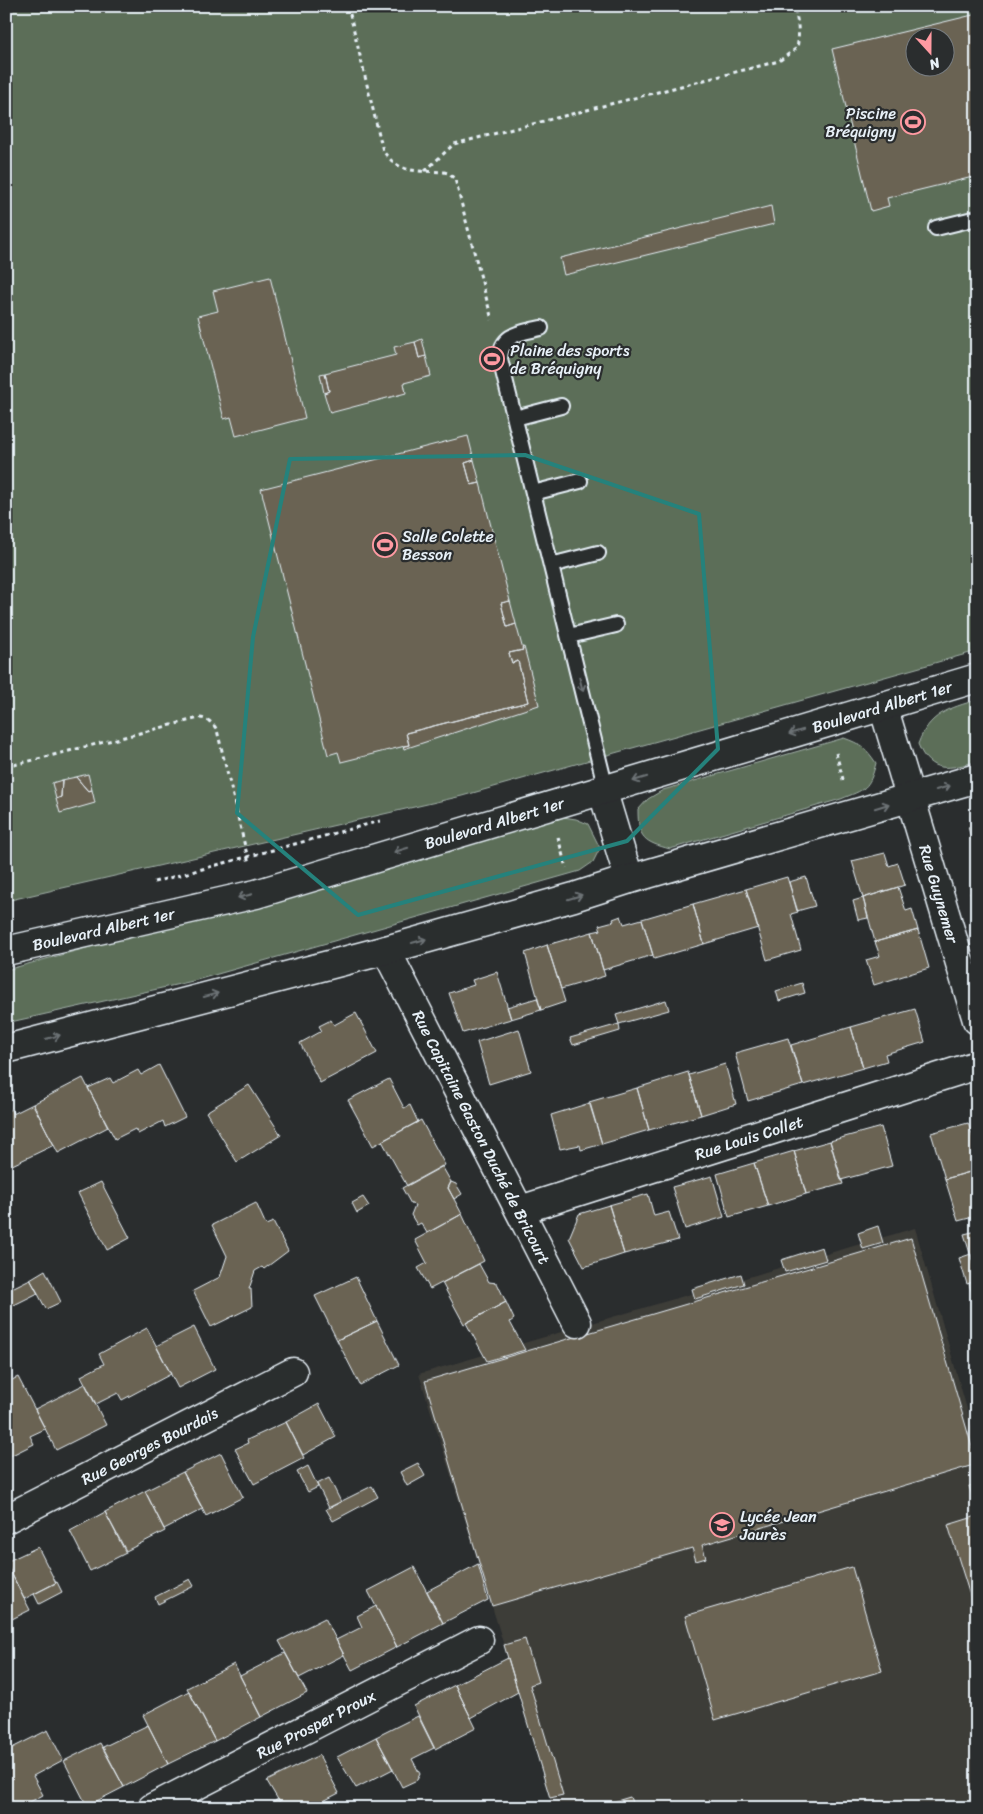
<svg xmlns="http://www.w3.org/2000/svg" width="983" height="1814" viewBox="0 0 983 1814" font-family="Sriracha,sans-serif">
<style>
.built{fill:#3e3d39}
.green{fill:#5b6e59;stroke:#a2b0a8;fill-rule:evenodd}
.building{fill:#6b6353;stroke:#e8f1f8;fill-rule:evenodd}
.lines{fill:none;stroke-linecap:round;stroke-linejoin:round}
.lane-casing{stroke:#e8f1f8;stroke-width:18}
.street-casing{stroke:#e8f1f8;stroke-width:31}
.secondary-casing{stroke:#e8f1f8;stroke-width:31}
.path{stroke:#e8f1f8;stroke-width:3;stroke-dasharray:4 4;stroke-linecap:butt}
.lane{stroke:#2a2d2e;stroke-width:14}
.street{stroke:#2a2d2e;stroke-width:28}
.secondary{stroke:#2a2d2e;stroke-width:28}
.oneway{stroke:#6c7275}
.marked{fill:none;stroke:#25827c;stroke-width:4;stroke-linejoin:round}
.labels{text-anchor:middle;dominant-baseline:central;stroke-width:4.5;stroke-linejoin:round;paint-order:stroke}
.poi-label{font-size:16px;fill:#e8f1f8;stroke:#2a2d2e;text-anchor:start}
.street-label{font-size:16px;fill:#e8f1f8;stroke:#2a2d2e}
</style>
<rect width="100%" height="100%" fill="#2a2d2e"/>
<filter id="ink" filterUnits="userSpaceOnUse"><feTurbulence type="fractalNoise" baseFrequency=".02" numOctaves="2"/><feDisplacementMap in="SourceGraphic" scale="10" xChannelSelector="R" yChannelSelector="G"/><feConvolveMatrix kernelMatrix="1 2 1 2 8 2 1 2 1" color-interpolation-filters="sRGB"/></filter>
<g filter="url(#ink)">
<path class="built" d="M915,1228l62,216v364h-424l-61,-202 -73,-232z"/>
<path class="green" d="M6,6h971v645l-515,145 -456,105zM916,38h30v30h-30z
M977,700v61c-27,8 -47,14 -59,-17 11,-30 31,-36 59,-44z
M844,738c17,6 22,10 32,25 -7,27 -11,26 -35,36l-171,50c-26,-7 -32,-11 -32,-39l10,-11 15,-9z
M563,817l13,2 12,5 12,24 -7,14 -13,9 -387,110 -187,42v-53z"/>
<path class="building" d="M977,14v162l-90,22 2,8 -18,5 -39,-162zM916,38h30v30h-30z
M771,206l3,18 -210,51 -4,-17z
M270,277l35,141 -69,18 -5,-19 -7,2 -26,-103 20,-5 -5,-20z
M422,339l4,17 -7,2 -4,-16z
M415,342l4,16 7,-2 5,20 -27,7 2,10 -76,20 -6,-20 5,-2 -4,-18 71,-18 -2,-8z
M325,373l4,18 -5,2 -4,-19z
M468,436l6,24 -9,3 6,22 9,-2 30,118 -9,2 6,24 9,-3 7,26 -14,3 3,10 6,-2 10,41 -122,31 3,12 -68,17 -3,-10 -10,3 -67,-266z
M474,460l6,23 -9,2 -6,-22z
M510,601l6,23 -9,3 -6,-24z
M524,647l15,58 -135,44 -1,-3 6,-1 -3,-12 122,-31 -10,-41 -6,2 -3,-10 14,-3 -1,-2z
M88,774l4,16 -4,1 -12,-14z
M76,777l12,14 4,-1 3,13 -35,10 -4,-14 5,-2 1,-17z
M62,780l-1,17 -5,2 -4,-16z
M977,824v34l-9,-31z
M885,853l4,13 9,-3 7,22 -42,13 -11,-37z
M787,877l11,35 -7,2 10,36 -34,10 -21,-71z
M806,877l9,29 -18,5 -8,-29z
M898,887l8,24 6,-2 6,21 -43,12 -12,-44z
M746,889l12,39 -54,16 -11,-40z
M977,891v16l-2,1 -5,-15z
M863,898l5,20 -10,2 -5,-19z
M693,904l11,40 -50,15 -12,-40z
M621,916l3,8 18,-5 11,36 -50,15 -11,-38 9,-2 -2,-5 15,-4 -1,-2z
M918,930l11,38 -55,17 -8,-25 14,-4 -5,-14z
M592,932l13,44 -44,13 -14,-44z
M547,945l18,57 -24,8 -16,-57z
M497,972l14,47 -48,14 -14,-40 25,-8 -2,-5z
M802,983l3,10 -26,8 -3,-10z
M537,998l4,12 -30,9 -4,-12z
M666,1000l3,10 -50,14 -3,-9z
M915,1009l10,33 -40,12 2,7 -24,7 -12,-41z
M356,1013l21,40 -57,30 -20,-40 22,-12 -3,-5 12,-6 3,5z
M619,1024l1,7 -47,14 -3,-7z
M851,1027l12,41 -60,17 -12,-40z
M519,1029l12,42 -42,13 -12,-42z
M788,1038l15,47 -55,16 -13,-48z
M725,1064l11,40 -35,11 -12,-40z
M159,1065l26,52 -20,10 -2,-6 -25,13 -3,-5 -20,10 -27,-51 22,-10 3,5 25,-13 3,5z
M688,1072l13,43 -52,15 -12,-42z
M83,1078l25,49 -50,26 -25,-49z
M389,1079l15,29 6,-3 8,17 -45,24 -25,-46z
M249,1085l32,50 -44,27 -31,-50z
M637,1088l12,42 -47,14 -13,-42z
M590,1103l12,41 -21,6 -1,-5 -20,4 -9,-34z
M33,1104l21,41 -48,23v-56l5,-3 2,5z
M421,1120l24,45 -38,21 -25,-45z
M968,1123l9,25v22l-32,9 -14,-46z
M881,1127l11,39 -51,14 -11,-39z
M830,1141l13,43 -37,10 -12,-43z
M794,1151l12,43 -38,12 -14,-43z
M754,1163l14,43 -39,11 -12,-43z
M442,1166l9,16 -3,6 14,26 -35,19 -6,-10 -4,2 -6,-10 4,-10 -4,-1 -9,-16z
M977,1170v46l-19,5 -13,-42z
M712,1176l12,41 -39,12 -13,-42z
M101,1182l29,56 -23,12 -29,-57z
M451,1182l5,2 6,10 -8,5 -6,-11z
M648,1194l6,22 15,-4 9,28 -54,14 -15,-49z
M363,1197l6,9 -12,7 -5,-10z
M256,1203l10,22 7,-3 15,29 -24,18 -2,-2 -7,4 -6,18h2l1,18 -41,20 -18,-36 27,-14 7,-21 -15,-31z
M609,1205l15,49 -40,13 -15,-29 10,-24z
M462,1214l22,47 -54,28 -12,-21 9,-5 -12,-23z
M878,1226l5,17 -20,6 -5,-16z
M977,1231v45l-13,-42z
M911,1238l66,226 -275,81 4,13 -10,3 -4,-13 -200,58 -67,-225z
M822,1247l4,13 -41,12 -4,-12z
M971,1254l6,27 -10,3 -8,-26z
M479,1264l10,18 8,1 9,19 -42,22 -22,-41z
M45,1270l16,32 -15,7 -16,-30z
M741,1274l3,10 -49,15 -3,-10z
M356,1277l21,44 -40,19 -22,-44z
M30,1279l8,14 -32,16v-18z
M977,1281v30l-8,-28z
M506,1302l8,17 -4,3 15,28 -38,11 -21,-38z
M377,1321l22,44 -39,20 -23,-45z
M194,1327l21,42 -37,19 -22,-42z
M147,1328l24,46 -49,26 -4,-7 -22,11 -15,-28 23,-12 -5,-10z
M18,1377l27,52 -15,7 4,8 -28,14v-75z
M85,1384l21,41 -50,25 -21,-41z
M319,1404l17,33 -33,18 -17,-33z
M286,1422l18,36 -50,26 -19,-35 13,-6 -1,-3z
M221,1453l22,44 -37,19 -23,-44z
M418,1463l7,13 -18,10 -7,-14z
M308,1466l10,21 -10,5 -11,-20z
M183,1472l20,37 -39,20 -19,-38z
M329,1478l12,24 -12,6 -12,-24z
M977,1484v27l-8,-25z
M372,1486l6,11 -45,24 -7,-12z
M145,1491l20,40 -39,20 -21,-39z
M105,1512l21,41 -36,18 -20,-40z
M977,1516v102l-29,-93z
M38,1547l18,36 -32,16 -18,-37z
M6,1563l24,47 -24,12z
M478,1564l10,36 -45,23 -16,-32z
M414,1567l29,56 -46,24 -29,-56z
M852,1567l30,104 -167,49 -30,-104z
M190,1579l4,7 -36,18 -3,-7z
M57,1582l5,10 -23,12 -5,-10z
M376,1606l21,41 -45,23 -16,-30 26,-13 -5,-11z
M325,1618l19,37 -45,23 -20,-37z
M525,1639l13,43 -8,3 33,110 -13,3 -46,-153z
M285,1653l22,40 -46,24 -21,-41z
M508,1658l10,34 -47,26 -16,-33z
M234,1664l27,53 -46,24 -28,-53z
M455,1685l21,43 -41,21 -21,-43z
M189,1691l26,50 -47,23 -25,-49z
M418,1716l16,32 -22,11 8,15 -3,6 -15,7 -26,-50z
M148,1725l20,39 -44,23 -21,-40z
M48,1730l15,30 -30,16 10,19 -24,13h-7l-6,-11v-46z
M376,1737l17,32 -37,19 -19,-31z
M100,1743l24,44 -37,19 -23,-45z
M319,1755l20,38 -29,15h-27l-16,-27z
M630,1797l4,11h-41z
M278,1799l5,9h-18z"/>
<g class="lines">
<defs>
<path id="lane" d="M936,228l41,-10
M541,328c-20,5 -40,5 -41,31l106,430
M515,418l46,-12
M533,493l47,-12
M551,565l47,-12
M569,636l47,-11"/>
<g id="street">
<path id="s1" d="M883,706l94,314"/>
<path d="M602,789l21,70 7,20"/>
<path id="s2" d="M386,950l191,373"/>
<path id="s3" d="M520,1210l457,-145"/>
<path id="s4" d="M6,1519l287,-147"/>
<path id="s5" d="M152,1808l327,-168"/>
</g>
<g id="secondary">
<path id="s6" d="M6,951l250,-57 721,-216"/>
<path d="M6,1049l380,-99 188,-53 56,-18 347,-101"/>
</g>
</defs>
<use href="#lane" class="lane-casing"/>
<use href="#street" class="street-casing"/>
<use href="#secondary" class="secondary-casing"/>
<path class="path" d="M348,6l35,145c18,24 33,19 61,21l4,1 7,6 37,141
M425,171l29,-27 325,-83 18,-13c3,-15 1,-27 -3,-42
M836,753l8,30
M6,767l193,-49c8,0 14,5 18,12l32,133
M558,837l8,31
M154,882l226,-61"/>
<use href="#lane" class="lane"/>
<use href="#street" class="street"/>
<use href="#secondary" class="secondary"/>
</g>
<defs><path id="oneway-shaft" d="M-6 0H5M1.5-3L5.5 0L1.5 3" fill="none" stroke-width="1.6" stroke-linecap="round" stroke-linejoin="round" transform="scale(1.25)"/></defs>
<g class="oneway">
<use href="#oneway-shaft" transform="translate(581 684) rotate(76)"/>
<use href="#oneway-shaft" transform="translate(796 732) rotate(163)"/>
<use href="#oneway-shaft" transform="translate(640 779) rotate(163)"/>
<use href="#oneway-shaft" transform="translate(943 788) rotate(-16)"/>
<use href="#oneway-shaft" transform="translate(882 806) rotate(-17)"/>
<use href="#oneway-shaft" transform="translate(401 850) rotate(163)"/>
<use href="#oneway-shaft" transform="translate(245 896) rotate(167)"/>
<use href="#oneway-shaft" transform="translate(575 897) rotate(-17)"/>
<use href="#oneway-shaft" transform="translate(419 941) rotate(-16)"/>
<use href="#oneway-shaft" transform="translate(211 995) rotate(-15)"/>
<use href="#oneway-shaft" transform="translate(53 1037) rotate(-15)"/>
</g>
</g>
<path class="marked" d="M525,455l174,59 19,235 -91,92 -269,74 -121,-102 16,-176 37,-178z"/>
<defs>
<symbol id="stadium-ring" viewBox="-11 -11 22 22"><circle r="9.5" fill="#2a2d2e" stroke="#ff9aa2" stroke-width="1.5"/><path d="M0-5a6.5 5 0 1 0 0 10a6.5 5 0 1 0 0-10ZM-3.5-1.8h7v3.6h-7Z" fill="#ff9aa2"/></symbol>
<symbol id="school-ring" viewBox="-11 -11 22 22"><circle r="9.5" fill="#2a2d2e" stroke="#ff9aa2" stroke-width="1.5"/><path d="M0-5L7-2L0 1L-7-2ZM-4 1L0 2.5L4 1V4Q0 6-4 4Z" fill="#ff9aa2"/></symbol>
</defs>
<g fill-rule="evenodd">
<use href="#stadium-ring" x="899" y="108" width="28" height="28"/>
<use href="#stadium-ring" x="478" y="345" width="28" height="28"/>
<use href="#stadium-ring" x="371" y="531" width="28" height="28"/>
<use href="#school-ring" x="708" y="1511" width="28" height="28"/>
</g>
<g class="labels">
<g class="poi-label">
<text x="896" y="113" text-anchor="end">Piscine<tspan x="896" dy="18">Bréquigny</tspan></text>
<text x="510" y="350">Plaine des sports<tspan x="510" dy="18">de Bréquigny</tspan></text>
<text x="402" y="536">Salle Colette<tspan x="402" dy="18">Besson</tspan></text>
<text x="740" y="1516">Lycée Jean<tspan x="740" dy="18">Jaurès</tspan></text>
</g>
<g class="street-label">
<text stroke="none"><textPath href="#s6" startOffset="910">Boulevard Albert 1er</textPath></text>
<text stroke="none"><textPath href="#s6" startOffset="505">Boulevard Albert 1er</textPath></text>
<text stroke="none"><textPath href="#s1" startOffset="196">Rue Guynemer</textPath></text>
<text stroke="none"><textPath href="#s6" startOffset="100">Boulevard Albert 1er</textPath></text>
<text stroke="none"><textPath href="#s2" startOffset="210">Rue Capitaine Gaston Duché de Bricourt</textPath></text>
<text stroke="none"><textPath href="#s3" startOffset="240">Rue Louis Collet</textPath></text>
<text stroke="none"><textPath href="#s4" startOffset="161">Rue Georges Bourdais</textPath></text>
<text stroke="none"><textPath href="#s5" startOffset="184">Rue Prosper Proux</textPath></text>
</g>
</g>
<rect width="983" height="1814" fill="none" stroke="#2a2d2e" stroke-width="25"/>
<rect x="12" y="12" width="958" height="1789" fill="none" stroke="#e8f1f8" stroke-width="2" filter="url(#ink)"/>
<g transform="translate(930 52) rotate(159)"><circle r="24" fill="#2a2d2e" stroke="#767b7f"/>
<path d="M0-4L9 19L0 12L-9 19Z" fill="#ff9aa2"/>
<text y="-8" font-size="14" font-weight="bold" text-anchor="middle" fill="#e8f1f8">N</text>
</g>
</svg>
